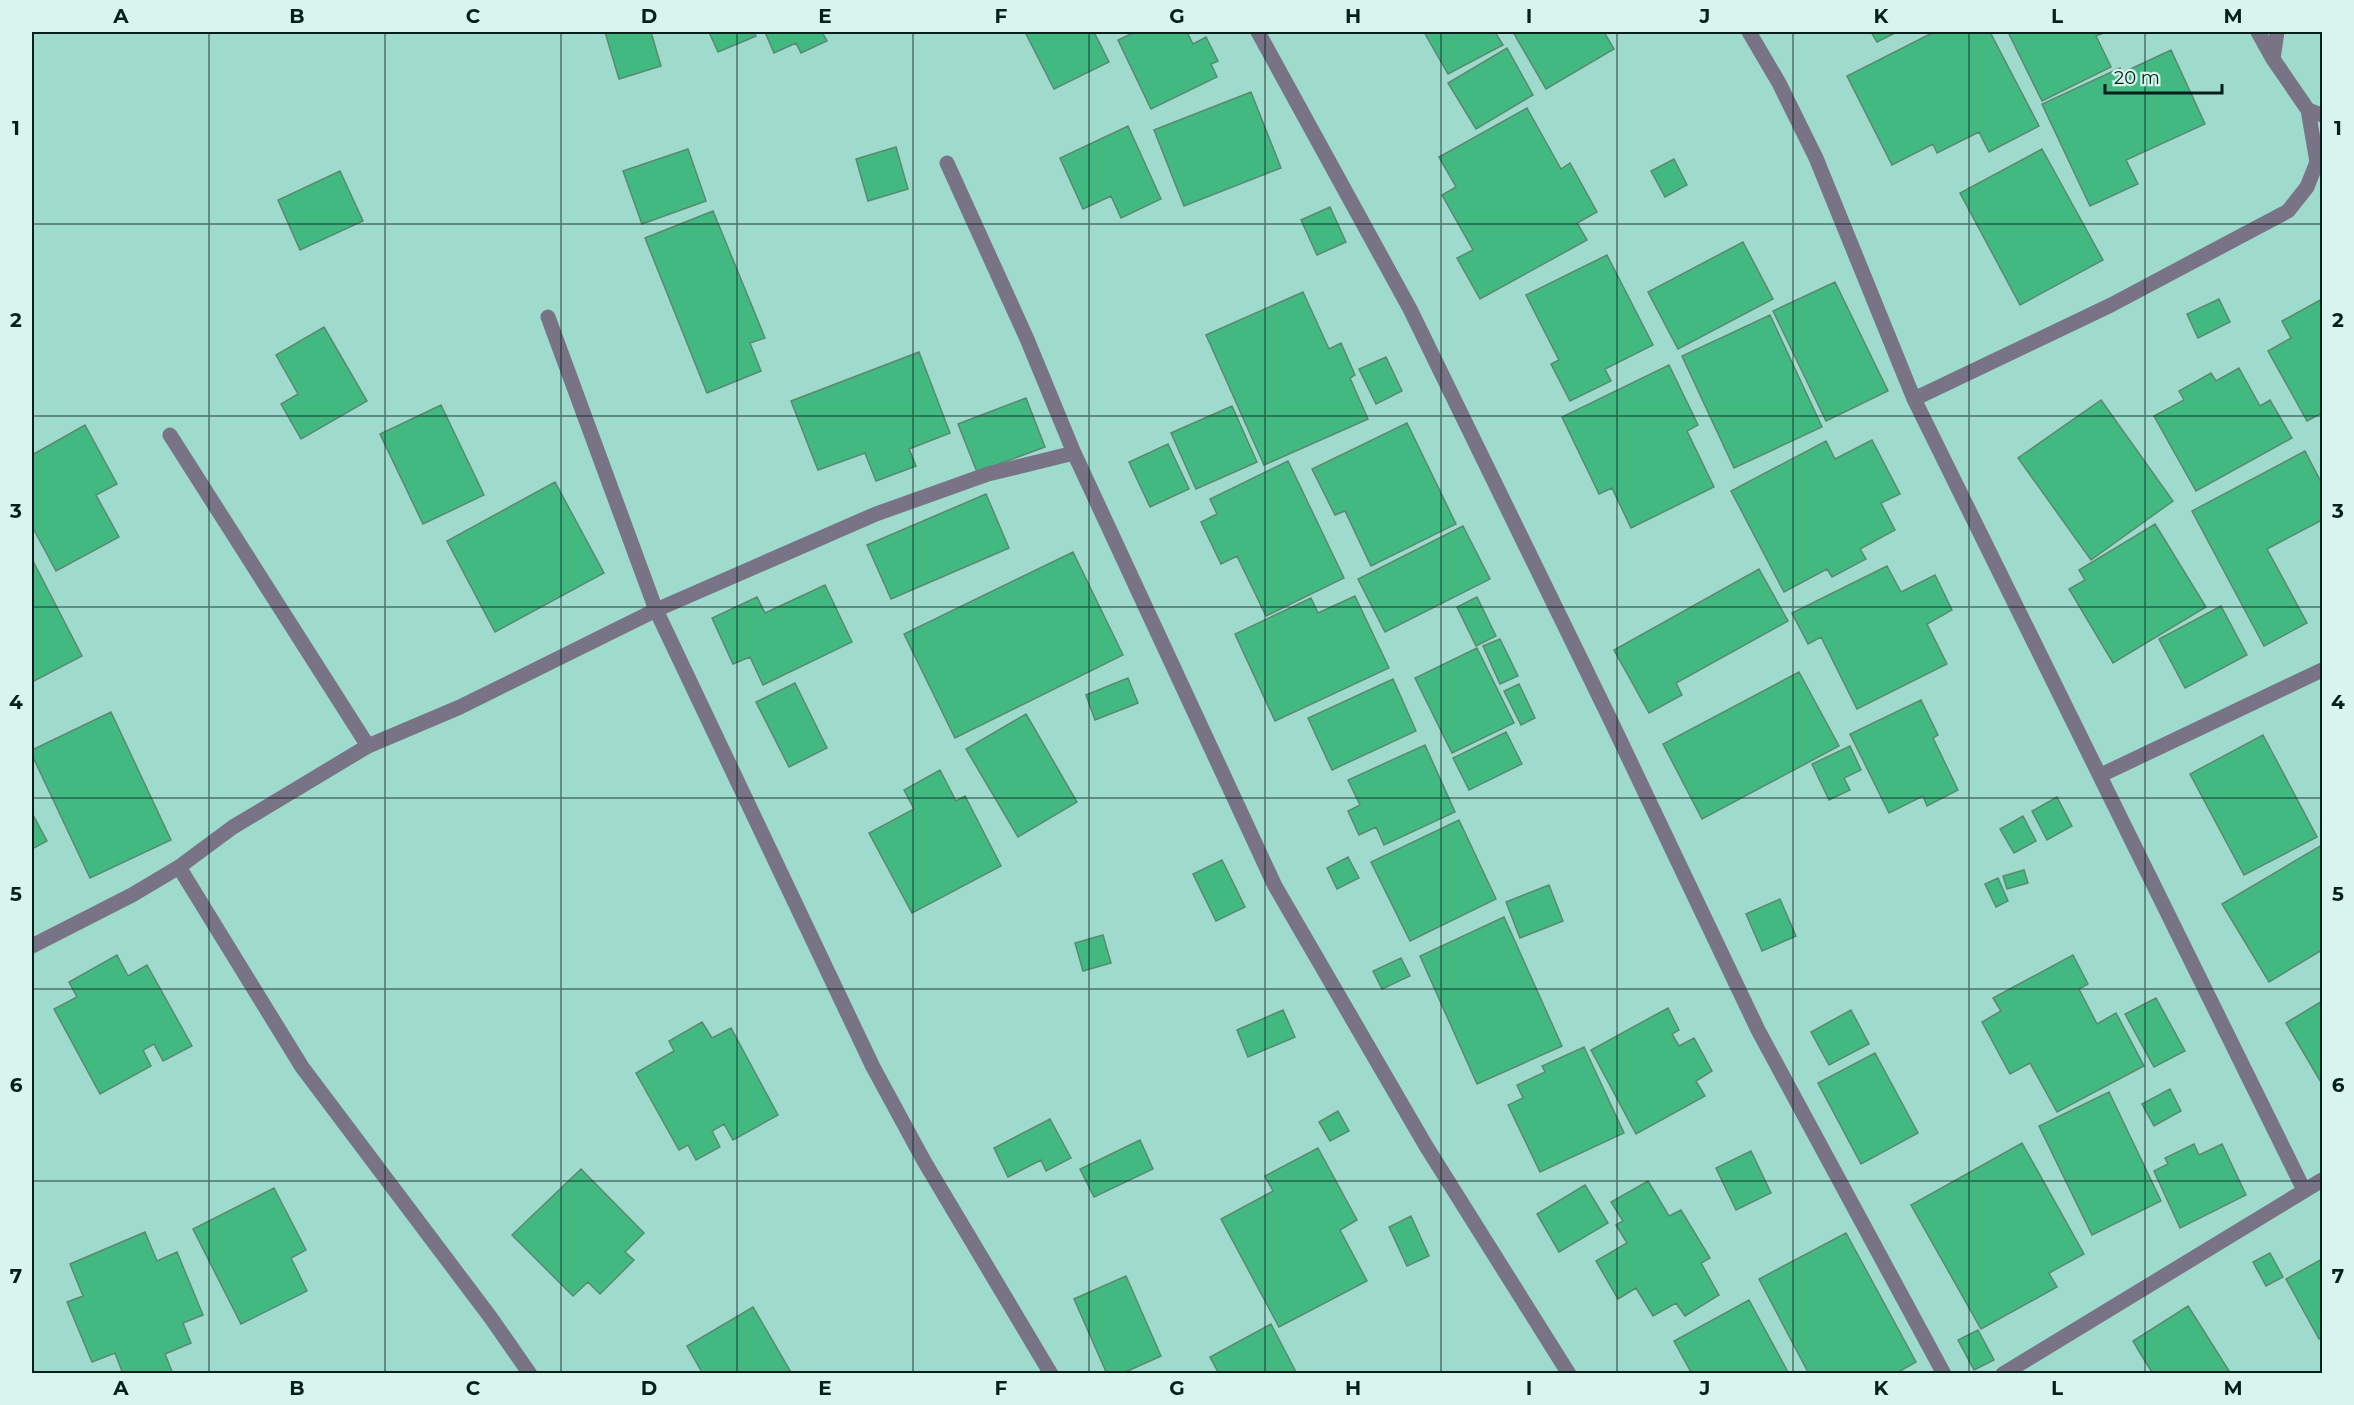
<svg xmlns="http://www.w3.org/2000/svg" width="2354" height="1405" viewBox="0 0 2354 1405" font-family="Montserrat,sans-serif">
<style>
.building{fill:#42b981;stroke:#5a896f;stroke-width:1.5}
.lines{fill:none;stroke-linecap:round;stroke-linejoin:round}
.minor{stroke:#797386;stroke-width:15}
.grid{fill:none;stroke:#061f1b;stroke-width:1.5;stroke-opacity:0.55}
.neatline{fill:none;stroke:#061f1b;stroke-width:2}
.grid-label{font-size:20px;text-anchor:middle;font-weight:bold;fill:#061f1b}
</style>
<rect width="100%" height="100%" fill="#9edbcd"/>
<path class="building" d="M605,32h46l10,34 -42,13z
M709,32h45l2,4 -38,16z
M765,32h57l5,9 -26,12 -5,-10 -22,10z
M1025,32h69l15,30 -55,27z
M1135,32h52l6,12 13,-7 12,24 -7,3 6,13 -66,32 -33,-69z
M1424,32h71l8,13 -55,29z
M1513,32h91l10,17 -68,40z
M1871,32h26l-20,10z
M1934,32h56l49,94 -50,26 -10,-20 -42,21 -4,-9 -41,21 -45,-89z
M2008,32h98l-10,4 15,31 -69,34z
M1507,48l26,47 -57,34 -28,-46z
M2171,50l34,74 -79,36 12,24 -48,22 -48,-102 78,-36 2,5z
M1251,92l30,76 -97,38 -30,-76z
M1527,108l34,61 9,-6 27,49 -20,11 10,17 -107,59 -23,-41 16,-8 -31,-55 14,-8 -17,-30z
M1128,126l33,73 -40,19 -10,-22 -28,13 -23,-51z
M896,147l12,42 -40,12 -12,-42z
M688,149l18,52 -64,23 -19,-53z
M2042,149l61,111 -83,45 -60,-112z
M1674,159l13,26 -22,12 -14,-26z
M340,171l23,50 -63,29 -22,-50z
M1330,207l16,35 -29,13 -16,-35z
M713,211l52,127 -15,5 11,28 -54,22 -62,-155z
M1743,242l30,57 -95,50 -30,-57z
M1607,255l46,90 -48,24 6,12 -41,20 -19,-37 8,-4 -33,-65z
M1835,282l53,109 -62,30 -53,-110z
M1303,292l26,57 12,-6 14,32 -5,3 18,41 -104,46 -58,-130z
M2219,299l11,23 -32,16 -11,-24z
M2322,299v114l-15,8 -39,-70 23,-13 -9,-17z
M1770,315l52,112 -88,41 -52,-112z
M324,327l43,74 -66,38 -20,-35 17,-10 -22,-39z
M919,352l31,81 -41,16 7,17 -40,15 -11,-28 -47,17 -27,-69z
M1386,357l16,34 -26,13 -17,-35z
M1669,365l29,60 -11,6 27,56 -83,41 -19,-40 -13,6 -37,-77z
M2239,368l21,38 10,-6 22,38 -96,53 -42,-75 30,-16 -5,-9 32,-18 5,8z
M1026,398l19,49 -68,25 -19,-48z
M2101,400l72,101 -82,59 -73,-102z
M441,405l43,90 -61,29 -43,-90z
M1232,406l25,56 -61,27 -25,-56z
M1407,423l49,101 -85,42 -26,-55 -10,4 -23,-46z
M85,425l32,59 -21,11 23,42 -63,34 -24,-45v-71z
M1872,440l28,54 -19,9 14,27 -35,19 6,10 -34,18 -5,-8 -43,23 -53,-101 95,-50 9,18z
M1168,444l21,45 -39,18 -21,-45z
M2305,451l17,33v36l-55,29 40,74 -43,23 -72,-135z
M1288,461l56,117 -78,38 -29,-60 -16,8 -20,-42 16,-8 -7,-15z
M555,482l49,91 -109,59 -48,-91z
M986,494l23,54 -118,51 -24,-54z
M2155,524l51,83 -93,56 -44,-74 16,-9 -6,-10z
M1463,526l27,53 -105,53 -27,-53z
M1073,552l50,103 -168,83 -51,-104z
M32,559l50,97 -50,26z
M1887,566l14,26 34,-17 17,35 -25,14 20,40 -90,45 -36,-72 -13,7 -16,-31z
M1759,569l29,52 -112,62 6,12 -33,18 -35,-63z
M825,585l27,57 -89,43 -13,-28 -17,7 -21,-46 45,-21 8,16z
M1355,596l34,72 -114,53 -40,-87 76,-36 7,15z
M1477,597l19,39 -20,10 -19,-39z
M2221,606l26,49 -62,33 -26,-49z
M1500,639l18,37 -18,8 -17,-38z
M1477,648l37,75 -62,30 -37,-75z
M1799,672l40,74 -137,73 -39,-75z
M1128,678l10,25 -43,17 -9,-25z
M1393,679l23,52 -84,39 -24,-52z
M795,683l32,65 -38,19 -33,-65z
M1519,684l16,34 -14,7 -17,-34z
M1921,700l17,35 -5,3 25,52 -31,16 -4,-10 -34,17 -39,-79z
M111,712l60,128 -81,38 -58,-123v-5z
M1026,714l51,88 -59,35 -52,-88z
M1506,732l16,32 -53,26 -16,-32z
M2263,735l54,102 -73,38 -54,-101z
M1425,745l30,67 -71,33 -8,-18 -17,8 -11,-24 12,-6 -12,-25z
M1850,746l11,24 -17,8 6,12 -21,10 -17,-36z
M940,770l16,31 9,-5 36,70 -89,47 -43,-80 45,-24 -10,-19z
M2057,797l15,29 -25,14 -15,-29z
M32,813l15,28 -15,8z
M2023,816l13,25 -22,12 -14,-24z
M1459,820l37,79 -86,42 -39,-79z
M2322,845v105l-53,32 -47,-78z
M1348,857l11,21 -22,11 -10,-21z
M1222,860l23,47 -29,14 -23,-47z
M2024,870l4,13 -21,6 -4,-13z
M1998,878l10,23 -12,6 -11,-23z
M1549,885l14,36 -43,17 -14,-36z
M1780,899l16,37 -34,15 -16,-37z
M1504,917l58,129 -85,38 -57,-128z
M1103,935l8,28 -28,8 -8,-28z
M117,955l11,21 19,-11 45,81 -29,15 -9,-17 -11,6 8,16 -51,28 -46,-85 23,-12 -8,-15z
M2073,955l15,29 -9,5 18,35 19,-11 28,53 -87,46 -27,-49 -20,11 -28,-52 19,-11 -8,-13z
M1401,958l9,18 -28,13 -9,-18z
M2156,998l29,53 -31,16 -29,-53z
M2322,1001v83l-36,-61z
M1668,1008l11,22 -7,4 7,12 15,-8 18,33 -16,10 9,15 -69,38 -45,-84z
M1283,1010l12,27 -47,20 -11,-27z
M1851,1010l18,34 -40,21 -18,-33z
M702,1022l10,16 19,-10 47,87 -45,25 -9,-16 -12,7 8,16 -24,13 -8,-15 -9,5 -43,-77 38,-22 -5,-10z
M1584,1047l40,86 -84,39 -32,-67 15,-7 -6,-13 28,-13 -3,-6z
M1875,1053l43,80 -57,31 -43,-81z
M2170,1089l11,22 -27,15 -12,-22z
M2109,1092l52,109 -69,34 -53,-109z
M1338,1111l11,20 -19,10 -11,-19z
M1050,1119l21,39 -25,13 -5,-11 -33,17 -14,-29z
M1140,1140l13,29 -59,28 -14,-28z
M2022,1143l62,111 -35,19 8,14 -76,42 -70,-124z
M2194,1144l5,11 23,-11 24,51 -66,33 -26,-57 14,-7 -3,-6z
M1318,1148l39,72 -17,10 27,51 -88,46 -58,-108 52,-28 -8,-15z
M1751,1151l20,42 -35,17 -20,-42z
M581,1169l63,64 -19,19 9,8 -34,34 -12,-12 -15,14 -61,-61z
M1648,1181l21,35 12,-6 29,48 -9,5 18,32 -34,21 -9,-13 -23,13 -17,-28 -18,11 -22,-38 31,-18 -11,-18 7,-4 -12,-19z
M1585,1185l23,38 -49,29 -22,-38z
M274,1188l32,62 -15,8 16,33 -66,33 -48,-95z
M1411,1216l18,40 -22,10 -18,-39z
M145,1232l12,29 20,-9 26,63 -20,8 8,20 -26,11 8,20h-50l-8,-21 -23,9 -25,-60 16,-6 -13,-32z
M1846,1233l70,129 -21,12h-86l-50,-95z
M2270,1253l13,24 -17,9 -13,-24z
M2322,1259v78l-3,2 -33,-60z
M1126,1276l35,80 -40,18h-14l-33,-75z
M1749,1300l40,74h-97l-18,-33z
M2188,1306l43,68h-78l-13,-21 -7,-12z
M753,1307l39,67h-89l-16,-28z
M1271,1324l26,50h-78l-9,-17z
M1978,1330l16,30 -20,10 -16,-30z"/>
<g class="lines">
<path class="minor" d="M1258,32l152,277 200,410 148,311 186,344
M1749,32l30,51 37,75 98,241 390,791
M2258,32l15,27 35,51 14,5
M2273,59l4,-27
M947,163l80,176 47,114 201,433 151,260 143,228
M548,317l108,293 217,457 51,94 127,213
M1914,399l197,-94 177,-94 19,-24 10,-25 -9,-52
M170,435l198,311
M2101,775l221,-105
M179,867l123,200 189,251 39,56
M32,946l100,-51 47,-28 54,-40 135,-81 92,-39 196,-97 220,-96 112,-40 86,-21
M2003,1374l319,-194"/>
</g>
<path class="grid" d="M209,32v1342M385,32v1342M561,32v1342M737,32v1342M913,32v1342M1089,32v1342M1265,32v1342M1441,32v1342M1617,32v1342M1793,32v1342M1969,32v1342M2145,32v1342M32,224h2290M32,416h2290M32,607h2290M32,798h2290M32,989h2290M32,1181h2290"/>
<rect width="2354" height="1405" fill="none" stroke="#d7f5ed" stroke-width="66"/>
<path d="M2105 84v9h117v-9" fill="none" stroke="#061f1b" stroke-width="3"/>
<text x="2114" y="84" font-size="18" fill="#061f1b" stroke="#d7f5ed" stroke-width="4.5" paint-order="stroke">20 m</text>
<rect x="33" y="33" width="2288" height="1339" class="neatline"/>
<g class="grid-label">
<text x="121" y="23">A</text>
<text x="297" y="23">B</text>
<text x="473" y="23">C</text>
<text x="649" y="23">D</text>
<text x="825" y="23">E</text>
<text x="1001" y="23">F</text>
<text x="1177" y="23">G</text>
<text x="1353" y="23">H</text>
<text x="1529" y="23">I</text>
<text x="1705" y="23">J</text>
<text x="1881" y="23">K</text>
<text x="2057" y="23">L</text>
<text x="2233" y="23">M</text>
<text x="16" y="135">1</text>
<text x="2338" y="135">1</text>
<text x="16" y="327">2</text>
<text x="2338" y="327">2</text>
<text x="16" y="518">3</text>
<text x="2338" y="518">3</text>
<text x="16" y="709">4</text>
<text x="2338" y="709">4</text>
<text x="16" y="901">5</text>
<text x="2338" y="901">5</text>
<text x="16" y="1092">6</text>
<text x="2338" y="1092">6</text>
<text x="16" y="1283">7</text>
<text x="2338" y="1283">7</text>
<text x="121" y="1395">A</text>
<text x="297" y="1395">B</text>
<text x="473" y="1395">C</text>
<text x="649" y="1395">D</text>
<text x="825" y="1395">E</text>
<text x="1001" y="1395">F</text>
<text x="1177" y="1395">G</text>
<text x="1353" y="1395">H</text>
<text x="1529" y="1395">I</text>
<text x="1705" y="1395">J</text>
<text x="1881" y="1395">K</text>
<text x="2057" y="1395">L</text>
<text x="2233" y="1395">M</text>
</g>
</svg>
